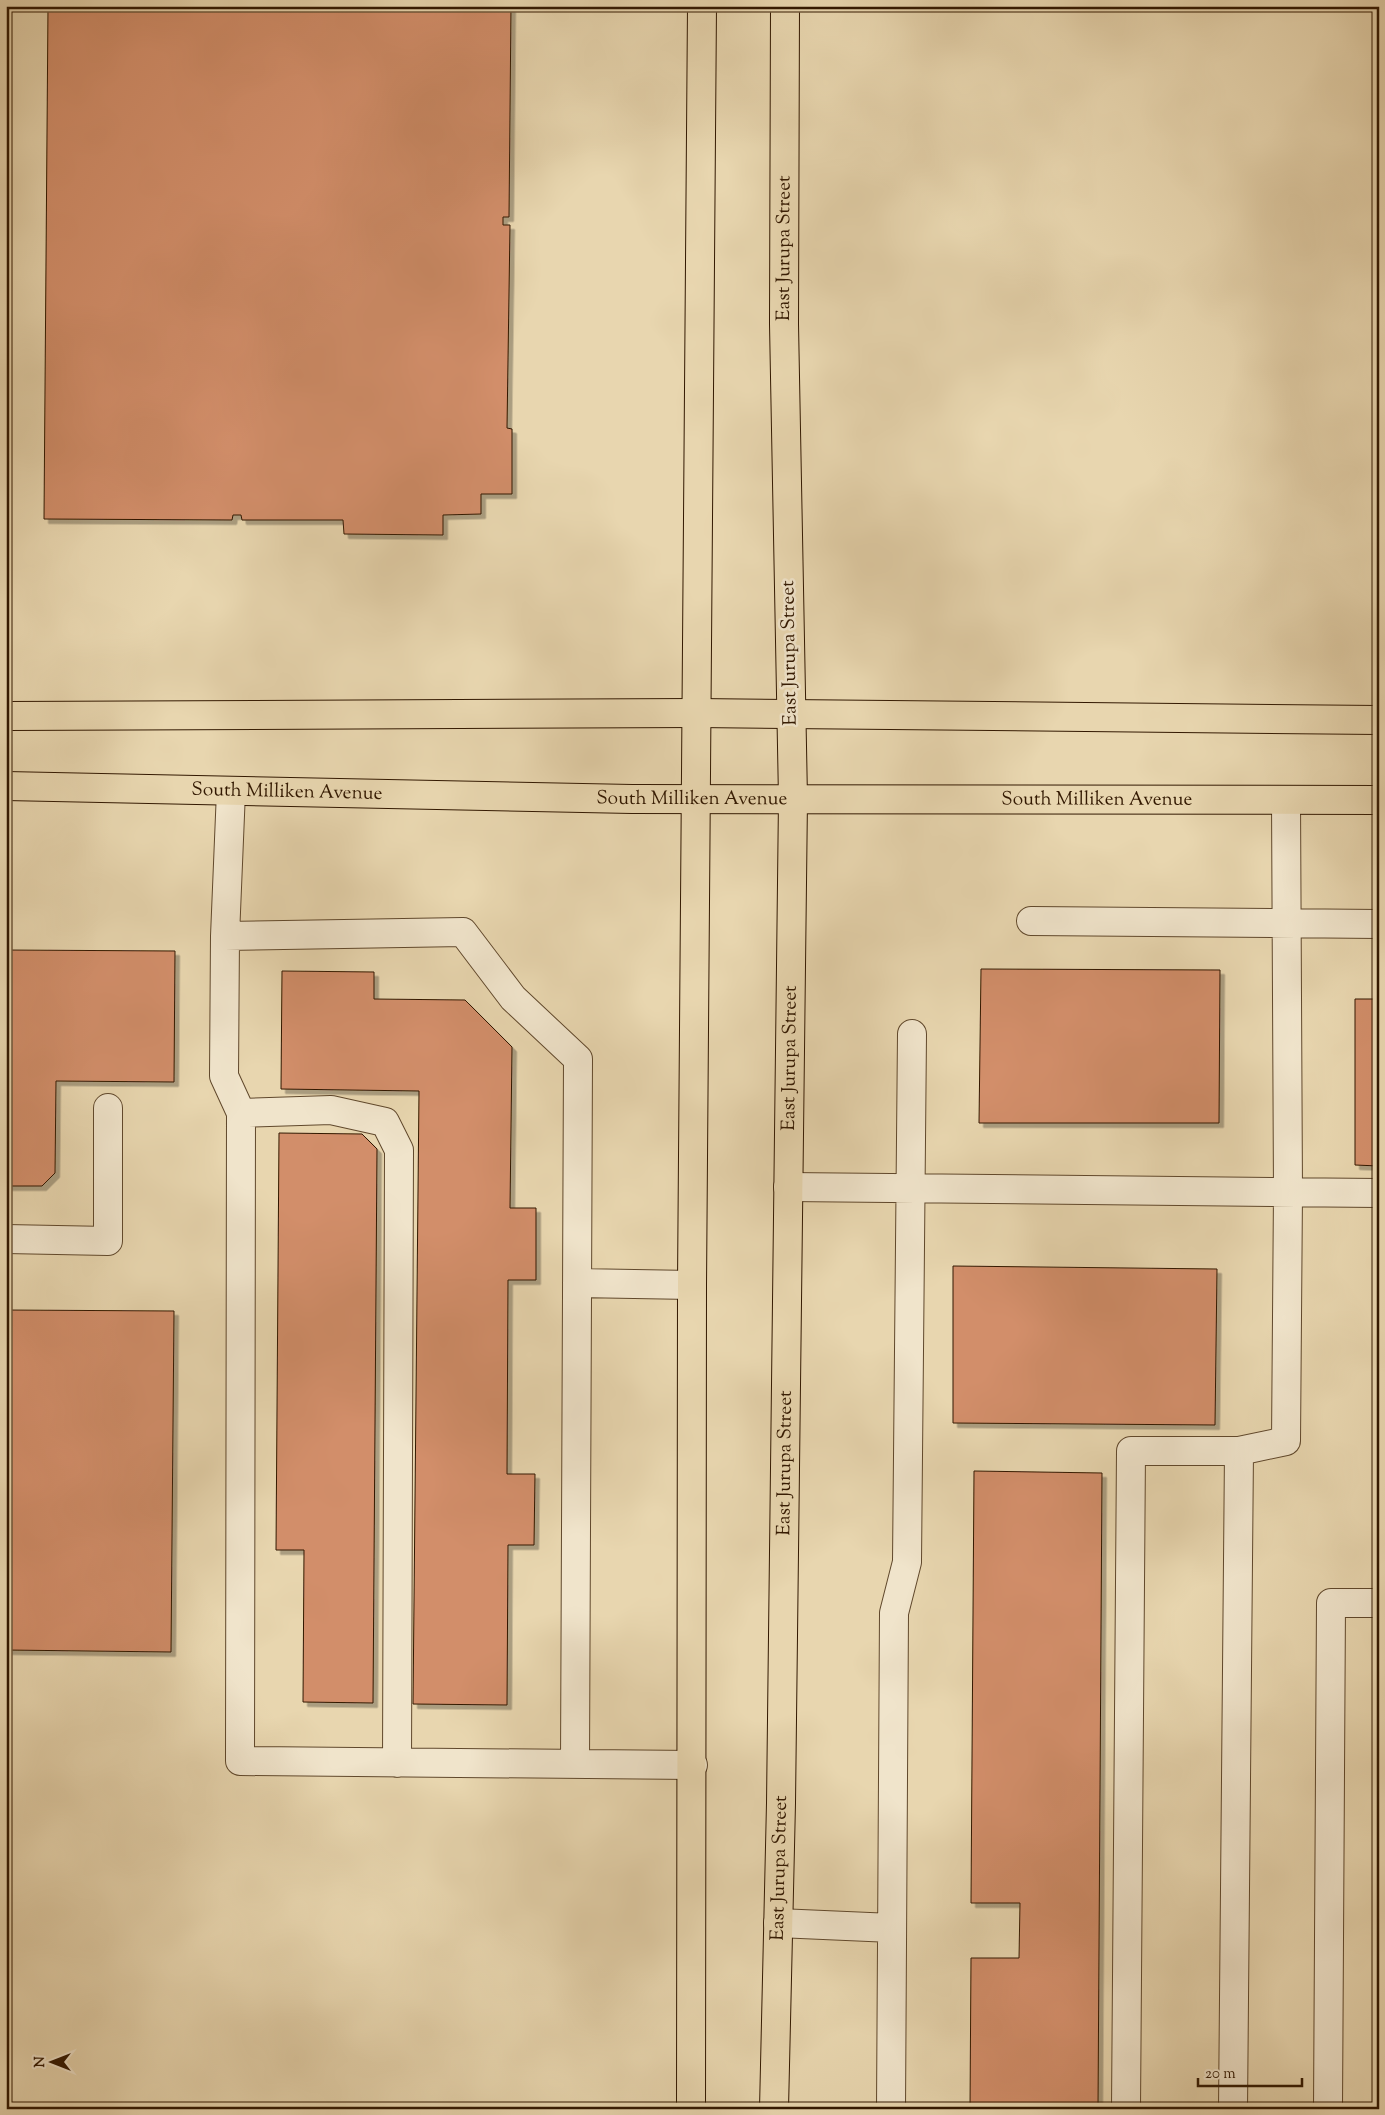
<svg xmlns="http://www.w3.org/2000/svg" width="1385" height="2115" viewBox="0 0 1385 2115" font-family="'Sorts Mill Goudy',serif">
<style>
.building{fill:#d28e6b;stroke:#321801;filter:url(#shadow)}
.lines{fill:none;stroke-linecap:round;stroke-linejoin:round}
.minor-casing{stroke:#60482c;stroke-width:30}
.major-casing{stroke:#321801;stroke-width:30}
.minor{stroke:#f0e4cb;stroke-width:28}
.major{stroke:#e8d6af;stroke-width:28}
.labels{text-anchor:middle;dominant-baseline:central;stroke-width:5;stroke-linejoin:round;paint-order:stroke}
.street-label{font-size:19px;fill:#321801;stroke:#f0e4cb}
</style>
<defs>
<filter id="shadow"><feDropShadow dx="4.5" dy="4.5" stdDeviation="0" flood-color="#0004"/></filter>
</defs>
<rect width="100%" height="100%" fill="#e8d6af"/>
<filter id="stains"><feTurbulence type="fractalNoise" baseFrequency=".004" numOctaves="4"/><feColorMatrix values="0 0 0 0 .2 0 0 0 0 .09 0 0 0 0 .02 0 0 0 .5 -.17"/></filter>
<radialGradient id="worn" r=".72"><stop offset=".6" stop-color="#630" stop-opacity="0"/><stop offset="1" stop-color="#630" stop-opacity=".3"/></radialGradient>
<path class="building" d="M48,6h463l-2,211h-6v8h7l-3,203 5,1v65h-31v20l-38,1v20l-99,-1 -1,-14h-101l-1,-5h-8l-1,5 -188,-1z
M6,950l169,1 -1,131 -118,-1 -1,92 -13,13h-36z
M981,969l239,1 -1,153h-240z
M282,971l92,1v27l91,1 47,47 -2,161h26v72h-28l-1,194h28l-1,71h-26l-1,160 -94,-1 6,-613 -138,-2z
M1355,999h24v167l-24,-1z
M279,1133l83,1 15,15 -4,554 -70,-1 1,-152h-28z
M953,1266l264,3 -2,156 -262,-2z
M6,1310l168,1 -3,341 -165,-2z
M974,1471l128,2 -4,636h-128l1,-151h48l1,-55h-49z"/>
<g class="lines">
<defs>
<path id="minor" d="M231,791l-6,145 -1,140 17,37 -1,648 453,4
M1031,921l348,3
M225,936l238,-4 50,66 65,61 -3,705
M241,1113l90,-3 54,12 14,28 -2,613
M788,1187l591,6
M6,1239l102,2v-133
M577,1283l115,2
M778,1923l114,5
M891,2109l3,-496 13,-51 5,-528
M1126,2109l5,-658h108l47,-10 2,-249 -2,-392
M1233,2109l6,-658
M1328,2109l3,-506h48"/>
<g id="major">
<path d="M6,716l691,-3 682,7"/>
<path id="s1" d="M6,786l626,13 747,1"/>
<path d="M691,2109l1,-824 10,-1279"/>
<path id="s2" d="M774,2109l7,-306 12,-1004 -9,-475 1,-318"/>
</g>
</defs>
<use href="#minor" class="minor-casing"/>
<use href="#major" class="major-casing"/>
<use href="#minor" class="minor"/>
<use href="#major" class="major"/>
</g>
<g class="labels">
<g class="street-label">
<text stroke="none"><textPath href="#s2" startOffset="1861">East Jurupa Street</textPath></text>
<text transform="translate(790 653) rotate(-91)">East Jurupa Street</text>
<text stroke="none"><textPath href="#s1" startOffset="281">South Milliken Avenue</textPath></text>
<text stroke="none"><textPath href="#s1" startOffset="686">South Milliken Avenue</textPath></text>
<text stroke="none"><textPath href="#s1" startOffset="1091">South Milliken Avenue</textPath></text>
<text stroke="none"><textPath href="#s2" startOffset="1051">East Jurupa Street</textPath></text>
<text stroke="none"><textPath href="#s2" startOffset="646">East Jurupa Street</textPath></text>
<text stroke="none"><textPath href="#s2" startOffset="241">East Jurupa Street</textPath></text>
</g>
</g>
<rect width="1385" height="2115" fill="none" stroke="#e8d6af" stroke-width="25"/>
<rect x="8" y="8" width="1370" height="2100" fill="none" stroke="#321801" stroke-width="2.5"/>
<rect x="12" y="12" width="1360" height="2090" fill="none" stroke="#321801"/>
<g transform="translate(52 2062) rotate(270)" stroke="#f0e4cb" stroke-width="4" paint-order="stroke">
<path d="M0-4L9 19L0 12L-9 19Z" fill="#321801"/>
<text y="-8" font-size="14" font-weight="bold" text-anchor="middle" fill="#321801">N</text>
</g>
<path d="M1198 2078v8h104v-8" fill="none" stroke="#321801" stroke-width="2.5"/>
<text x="1205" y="2078" font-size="15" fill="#321801" stroke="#f0e4cb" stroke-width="4" paint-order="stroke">20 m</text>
<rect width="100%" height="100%" filter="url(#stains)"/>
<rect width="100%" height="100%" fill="url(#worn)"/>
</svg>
